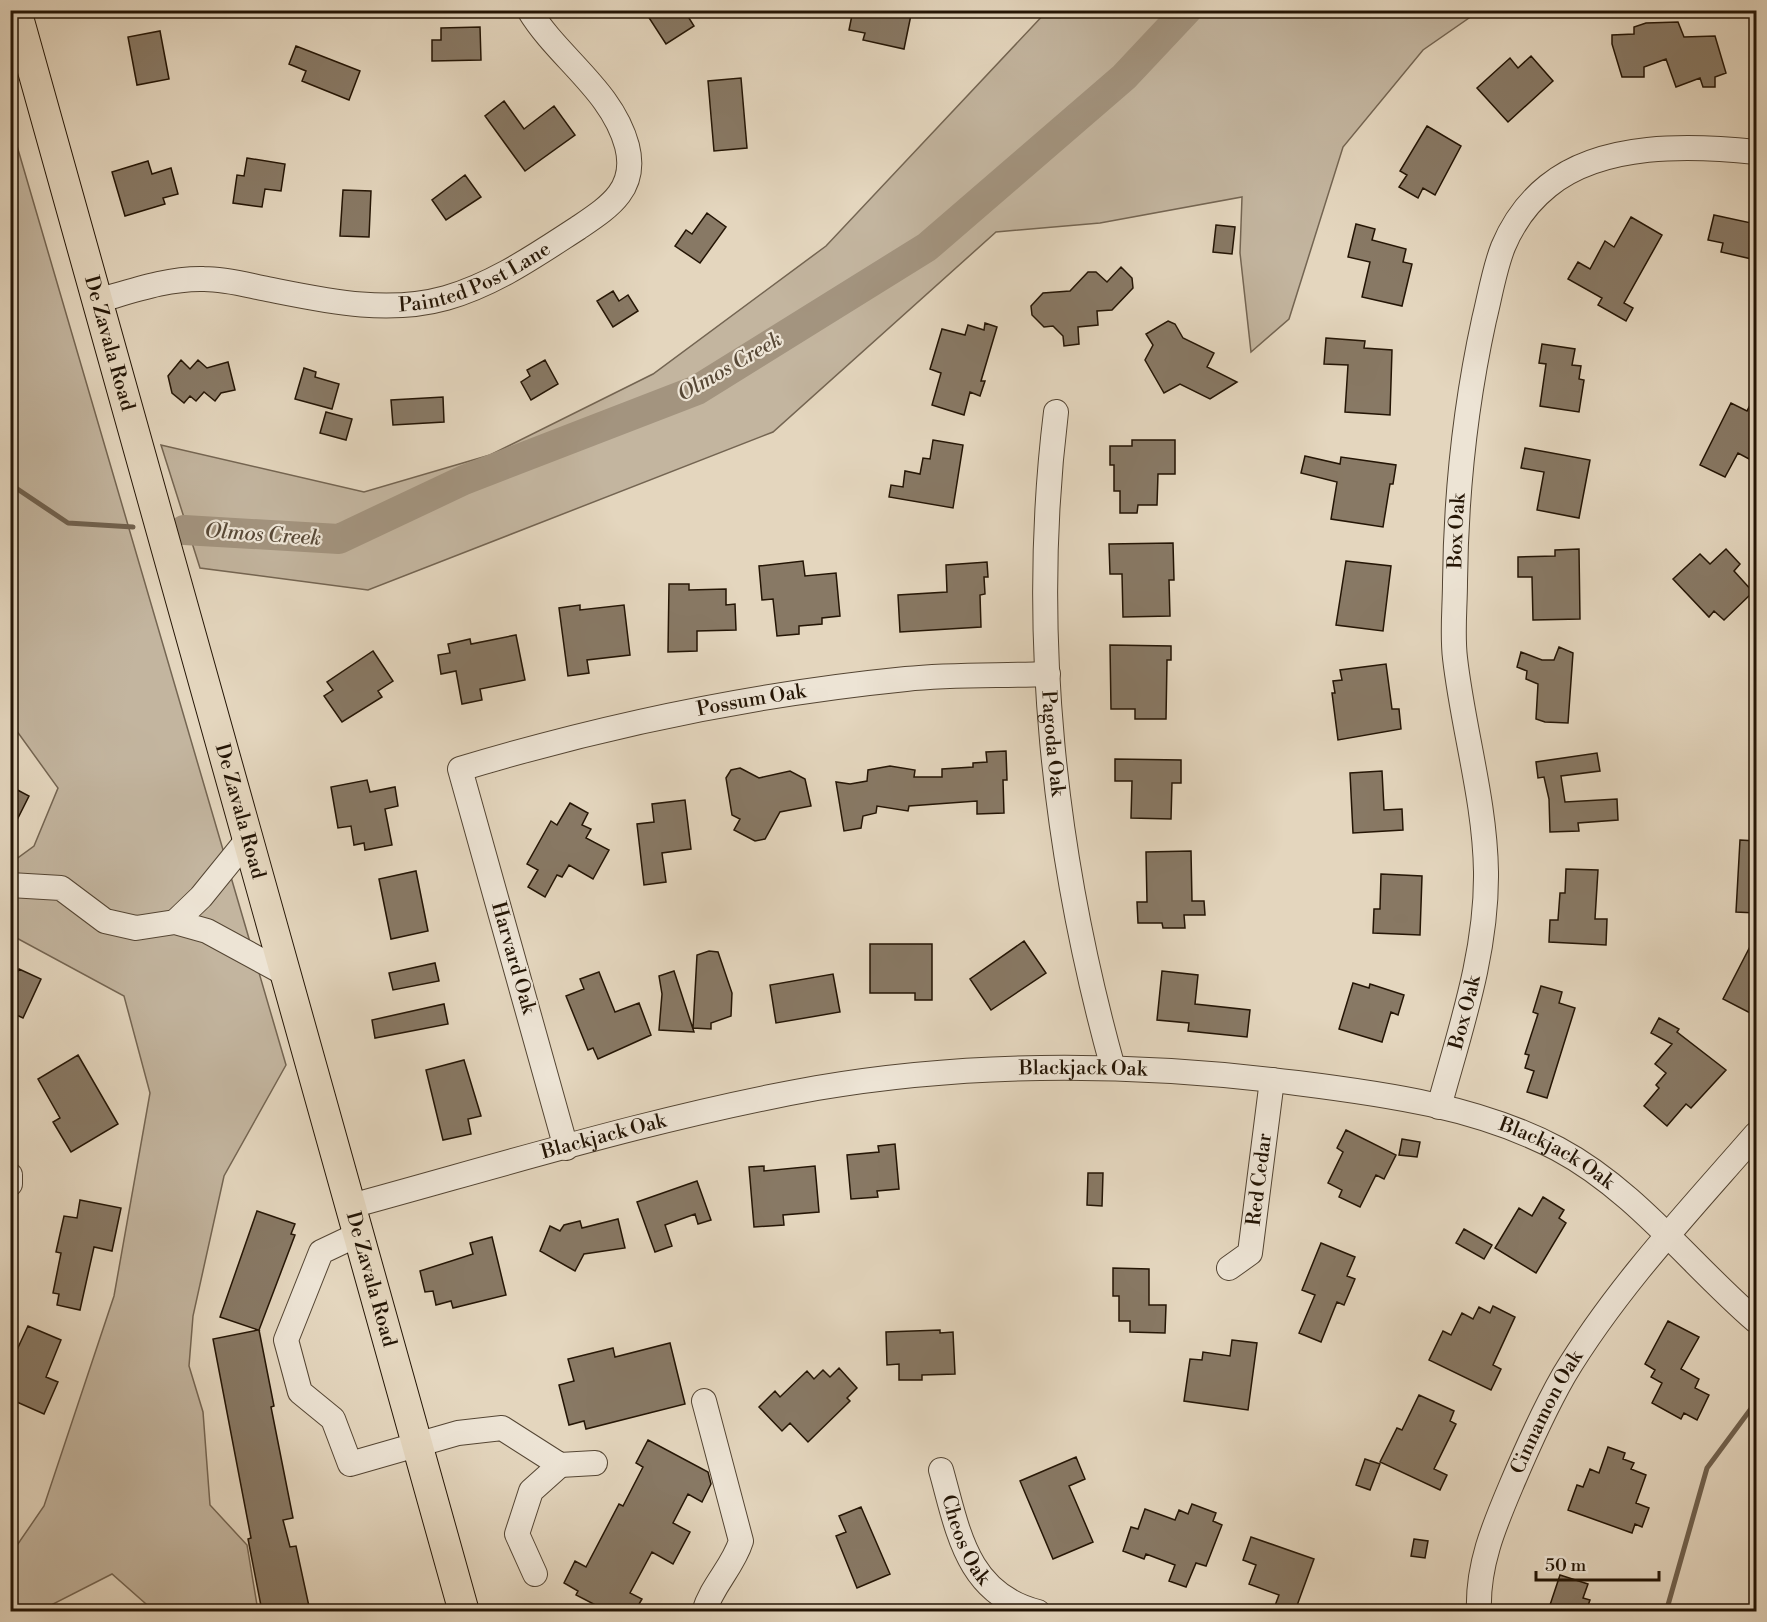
<svg xmlns="http://www.w3.org/2000/svg" width="1767" height="1622" viewBox="0 0 1767 1622" font-family="'Libre Bodoni',serif">
<style>
.green{fill:#c3b59f;stroke:#746552;stroke-width:1.5}
.lines{fill:none;stroke-linecap:round;stroke-linejoin:round}
.stream{stroke:#70614e;stroke-width:5}
.river{stroke:#a3947f;stroke-width:30}
.building{fill:#887965;stroke:#241505;stroke-width:1.5}
.minor-casing{stroke:#544533;stroke-width:26}
.major-casing{stroke:#241505;stroke-width:32}
.minor{stroke:#ede4d5;stroke-width:24}
.major{stroke:#e4d6be;stroke-width:30}
.labels{text-anchor:middle;dominant-baseline:central;stroke-width:4.5;stroke-linejoin:round;paint-order:stroke}
.street-label{font-size:20px;fill:#241505;stroke:#ede4d5}
.water-label{font-size:21px;font-style:italic;fill:#574836;stroke:#ede4d5}
</style>
<rect width="100%" height="100%" fill="#e4d6be"/>
<filter id="stains"><feTurbulence type="fractalNoise" baseFrequency=".00333" numOctaves="4"/><feColorMatrix values="0 0 0 0 .2 0 0 0 0 .09 0 0 0 0 .02 0 0 0 .5 -.17"/></filter>
<radialGradient id="worn" r=".72"><stop offset=".6" stop-color="#630" stop-opacity="0"/><stop offset="1" stop-color="#630" stop-opacity=".3"/></radialGradient>
<path class="green" d="M1048,10l431,1 -56,39 -80,97 -54,172 -38,33 -11,-99 2,-56 -142,26 -104,9 -223,200 -405,158 -168,-22 -39,-123 203,47 126,-37 163,-81 173,-128z
M10,122l276,943 -62,111 -31,140 -4,50 14,46 7,93 37,40 11,66h-104l-42,-37 -59,30 4,7h-46v-57l33,-48 70,-210 36,-203 -26,-97 -113,-61v-72l23,-17 24,-58 -47,-65z"/>
<g class="lines">
<path class="stream" d="M10,484l58,39 65,4
M1666,1612l41,-144 49,-66"/>
<path class="river" d="M184,530l155,9 125,-59 233,-90 230,-143 197,-170 63,-67"/>
</g>
<path class="building" d="M644,10h40l10,16 -28,18z
M853,10h59l-8,39 -41,-9 2,-7 -16,-3z
M1678,22l6,15 31,-1 11,37 -11,4v10h-12l-3,-9 -24,9 -10,-28 -22,8v10h-22l-10,-33v-9l22,-1v-7l12,-4z
M480,27l1,33 -49,1v-21h9v-12z
M160,31l9,48 -32,6 -9,-48z
M296,46l64,25 -11,29 -47,-19 4,-10 -17,-7z
M1531,56l22,25 -45,41 -31,-34 33,-30 8,10z
M741,78l6,70 -33,3 -6,-70z
M504,101l20,28 30,-23 21,29 -50,36 -40,-55z
M1427,126l34,20 -26,49 -12,-7 -5,10 -19,-11 8,-12 -7,-4z
M247,158l38,6 -4,27 -16,-2 -3,18 -29,-4 4,-28 7,1z
M148,161l4,13 19,-6 7,26 -15,4 2,6 -40,12 -13,-44z
M465,175l16,22 -35,23 -14,-20z
M343,190l28,1 -2,46 -29,-1z
M707,213l19,14 -26,36 -25,-17 11,-16 6,4z
M1714,215l42,9v36l-35,-8 2,-9 -15,-3z
M1631,217l31,18 -38,68 9,5 -7,13 -28,-16 4,-7 -34,-19 10,-17 12,7 15,-28 9,6z
M1356,224l19,5 -3,11 34,9 -3,13 9,2 -10,42 -40,-9 8,-35 -22,-5z
M1216,225l19,2 -3,27 -19,-2z
M1121,267l11,11 1,10 -21,22 -15,1 1,14 -20,2 1,17 -15,2 -1,-10 -10,-10 -9,1 -12,-12 -1,-9 12,-13 27,-2 18,-19h8l11,10z
M613,291l6,10 9,-6 10,16 -25,16 -16,-26z
M1168,321l7,3 8,14 31,15 -7,14 30,15 -27,17 -30,-15 -16,9 -19,-33 8,-15 -7,-11z
M985,323l12,4 -16,54h4l-5,15 -10,-4 -6,23 -32,-10 9,-32 -11,-4 12,-40 23,6 3,-10 16,5z
M1326,338l39,3 -1,7 28,2 -2,65 -45,-3 3,-47 -24,-1z
M1542,344l33,5 -3,16 9,1 -2,13 5,1 -5,32 -39,-6 6,-42 -7,-1z
M181,360l9,9 8,-9 9,8 21,-6 7,28 -14,3 -6,8 -11,-9 -8,9 -6,-5 -6,7 -12,-10 -4,-17z
M545,360l13,24 -27,16 -10,-18 9,-6 -3,-6z
M304,368l12,4 -1,5 24,7 -7,25 -37,-10z
M1756,393v52l-7,14 -11,-6 -13,24 -25,-12 31,-62 16,8z
M443,397l1,25 -51,3 -2,-25z
M326,412l26,7 -6,21 -26,-7z
M933,440l30,5 -10,63 -64,-11 2,-12 12,2 2,-16 15,3 3,-16 7,1z
M1132,440h43v34h-17l-1,31h-19l-1,8h-17v-22h-6v-26h-4v-19h22z
M1525,448l65,12 -11,58 -42,-8 7,-38 -23,-4z
M1305,456l35,8 1,-7 55,8 -3,19h-3l-7,43 -52,-8 6,-37 -36,-9z
M1173,543l1,37h-5l1,36 -47,1 -1,-43h-12l-1,-30z
M1579,549l1,70 -47,1 -1,-43h-14v-20l37,-1v-6z
M1726,549l14,15 -6,7 19,21 -29,28 -10,-9 -5,6 -36,-38 27,-25 10,10z
M803,561l2,15 31,-3 4,43 -18,2v6l-23,2v8l-22,2 -4,-37 -11,1 -3,-34z
M1346,561l45,5 -8,65 -47,-6z
M987,562l1,15h-4l1,17 -5,1 1,32 -81,5 -2,-37 49,-3 -1,-27z
M669,584h20v6l37,-1v16l9,-1 1,26 -39,1v20l-29,1z
M580,605v5l44,-5 6,50 -43,5 2,13 -21,3 -9,-68z
M516,635l9,45 -45,9 2,11 -20,4 -6,-33 -15,3 -3,-19 12,-2 -2,-9 22,-5 1,5z
M1110,645l61,1v14h-4l-1,59h-31v-10h-24z
M1559,647l14,6 -5,70 -23,-1 -9,-3 2,-35 -12,-5 1,-8 -10,-4 4,-15 21,8h12z
M373,651l20,30 -15,10 4,6 -40,25 -18,-26 9,-6 -6,-8z
M1386,664l6,45h7l2,20 -63,11 -6,-47h3l-2,-12 9,-1 -2,-10z
M1006,751l1,29h-4l1,33 -27,1v-13l-68,5 -1,5 -31,-5 -1,7 -13,3 -2,12 -17,3 -8,-49 14,2 17,-3 1,-11 22,-4 25,4 -1,7h28v-8l31,-2v-4l14,-1 -1,-10z
M1597,753l3,18 -39,5 4,26 52,-3 1,21 -40,3 1,8 -29,1 -1,-33 -5,-22 -6,1 -2,-16z
M1115,759l66,1v23h-9l-1,36 -40,-1 1,-37h-17z
M740,768l19,10 31,-7 15,8 6,27 -31,6 -15,27 -10,2 -21,-11 6,-11 -8,-4 -6,-37 5,-8z
M1382,771l2,39 18,-1 1,21 -50,3 -3,-60z
M367,780l3,12 25,-5 3,19 -13,3 7,36 -27,5 -1,-7 -10,2 -3,-19 -13,2 -7,-41z
M10,786l19,10 -19,38z
M685,800l6,49 -29,4 4,29 -22,3 -7,-61 17,-2 -2,-18z
M570,803l18,10 -6,12 9,4 -5,9 23,12 -16,29 -24,-14 -7,12 -5,-2 -12,22 -17,-10 10,-17 -11,-6 24,-43 6,4z
M1740,840l16,1v72l-20,-1z
M1191,851l1,50h12l1,14h-21l1,13h-22l-1,-5h-24l-1,-21h10l-1,-50z
M1566,869l32,1 -3,49h12l-1,26 -57,-3 1,-22h8l2,-27h5z
M416,871l12,60 -37,8 -12,-60z
M1381,874l41,2 -2,59 -47,-2 1,-24h6z
M1756,935v81l-33,-17z
M1024,941l22,32 -55,37 -21,-31z
M870,944h62v56h-17v-7h-45z
M709,951l9,1 14,41 -1,23 -20,7v6l-18,-1 4,-73z
M435,963l4,18 -46,9 -4,-17z
M19,969l22,10 -18,39 -13,-6v-24z
M674,971l20,61 -35,-2 3,-36 -3,-18z
M1162,971l36,4 -3,29 55,6 -3,27 -59,-6 1,-8 -32,-3z
M599,972l16,40 24,-9 12,32 -53,24 -5,-11 -5,2 -22,-54 18,-7 -4,-10z
M833,974l7,38 -64,11 -6,-38z
M1353,983l16,5 1,-4 34,11 -6,20 -7,-3 -9,30 -43,-13z
M1541,986l21,6 -3,11 16,5 -28,90 -20,-6 7,-21 -9,-3 4,-13 -4,-1 13,-40 -5,-2z
M444,1004l4,20 -73,14 -3,-18z
M1659,1018l20,11 -2,3 49,38 -35,38 -5,-4 -19,22 -23,-20 15,-18 -3,-3 10,-12 -11,-9 17,-20 -21,-11z
M78,1055l40,69 -47,28 -18,-30 7,-4 -22,-39z
M464,1060l17,56 -13,3 3,15 -28,6 -17,-70z
M1346,1130l50,25 -12,24 -8,-4 -16,32 -21,-10 3,-7 -14,-7 15,-31 -6,-4z
M1402,1139l18,3 -3,15 -18,-2z
M895,1144l4,45 -22,2 1,6 -27,2 -4,-44 32,-3 -1,-6z
M764,1166v5l51,-5 4,46 -36,3 1,10 -30,2 -5,-60z
M1088,1173h15l-1,33 -15,-1z
M697,1181l14,39 -13,4 -3,-10 -30,11 7,21 -17,6 -18,-50z
M1543,1197l21,13 -5,8 7,5 -30,50 -41,-25 24,-40 13,8z
M80,1200l41,8 -9,43 -18,-4 -14,63 -23,-5 2,-11 -6,-1 8,-40 -5,-1 8,-36 13,2z
M257,1211l38,13 -4,10 4,1 -36,95 15,76 -3,1 22,111 -10,2 7,27 6,-1 14,65h-48l-14,-72 3,-1 -38,-199 45,-9 -38,-13z
M618,1219l7,29 -41,6 -9,17 -35,-20 10,-25 10,5 4,-6 16,-4 2,7z
M1464,1229l28,16 -8,14 -28,-16z
M492,1237l14,58 -53,13 -2,-7 -15,4 -3,-14 -8,1 -5,-21 53,-17 -3,-11z
M1321,1243l34,14 -8,19 8,3 -11,26 -7,-3 -16,40 -22,-9 16,-38 -13,-5z
M1113,1268l36,1v36h17l-1,28 -35,-1v-11h-11v-25h-6z
M1493,1306l22,11 -22,48 8,4 -10,21 -62,-30 14,-29 8,4 11,-22 11,6 6,-12 11,6z
M1668,1321l31,16 -18,32 18,10 -4,9 14,7 -12,25 -13,-7 -3,6 -29,-16 10,-20 -11,-6 4,-7 -10,-6z
M28,1326l33,14 -15,37 12,5 -14,32 -34,-15v-34z
M940,1330v3l13,-1 2,42 -33,1v5h-23v-16l-12,1 -1,-33z
M1232,1340l25,3 -9,67 -64,-9 6,-42 12,1 1,-8 27,4z
M670,1343l15,61 -99,25 -2,-8 -15,4 -10,-40 15,-4 -6,-22 45,-11 2,9z
M839,1368l18,20 -10,10 3,3 -42,41 -18,-19 -8,8 -23,-24 16,-16 5,6 27,-26 7,8 9,-9 7,7z
M1419,1395l35,16 -4,10 6,3 -22,45 13,6 -7,15 -60,-28 17,-34 5,2z
M648,1440l60,32 3,12 -9,18 -14,-8 -15,29 17,9 -17,32 -21,-12 -22,41 12,6 -7,12h-28l-31,-16 2,-4 -14,-8 11,-22 11,6 33,-63 4,2 20,-39 -7,-4z
M1608,1447l17,6 -2,6 11,4 -3,6 15,6 -10,28 13,5 -7,19 -7,-3 -3,9 -64,-23 9,-25 6,2 7,-18 9,4z
M1076,1457l9,22 -16,7 24,56 -40,17 -33,-78z
M1365,1459l15,5 -10,26 -14,-5z
M1192,1504l24,9 -3,8 9,4 -16,41 -10,-3 -10,24 -17,-6 6,-16 -29,-11 -2,5 -21,-8 8,-24 7,2 7,-20 30,11 4,-10 9,4z
M861,1507l29,67 -33,14 -21,-52 10,-4 -7,-16z
M1251,1537l63,22 -19,52h-22l6,-16 -30,-11 7,-19 -13,-5z
M1414,1539l14,2 -3,17 -14,-2z
M1560,1575l28,9 -5,14 7,2 -4,11h-38z"/>
<g class="lines">
<defs>
<g id="minor">
<path id="s1" d="M97,301c35,-10 71,-23 107,-22 20,0 39,5 58,9 61,12 123,27 184,10 49,-14 90,-43 132,-70 31,-21 60,-39 49,-82 -15,-56 -69,-88 -98,-136"/>
<path id="s2" d="M1056,412c-27,220 -2,444 57,656"/>
<path d="M10,885l51,3 44,33 31,7 39,-6 32,9 79,43"/>
<path d="M175,922l26,-25 47,-58"/>
<path id="s3" d="M1439,1107c21,-77 48,-154 47,-235 -1,-72 -23,-143 -31,-214 -3,-25 0,-51 0,-76 1,-89 10,-175 29,-262 6,-24 10,-50 19,-73 10,-24 25,-45 45,-61 54,-44 143,-41 208,-34"/>
<path id="s4" d="M566,1148l-106,-379c146,-44 295,-75 446,-90 47,-5 95,-3 142,-5"/>
<path d="M10,1175v9"/>
<path id="s5" d="M351,1206c154,-42 309,-90 466,-118 158,-27 322,-25 480,-5 88,11 182,24 261,66 77,41 133,116 198,172"/>
<path d="M359,1234l-38,18 -35,88 14,52 33,27 17,45 108,-31 44,-5 58,37 35,-2"/>
<path id="s6" d="M1229,1268l21,-15 22,-173"/>
<path d="M704,1401l37,140c-8,26 -29,44 -37,71"/>
<path id="s7" d="M941,1470c17,60 25,124 97,142"/>
<path d="M535,1574l-18,-40 14,-43 29,-26"/>
<path id="s8" d="M1479,1612c-2,-46 15,-86 32,-126 16,-38 33,-76 53,-111 53,-88 125,-164 192,-241"/>
</g>
<g id="major">
<path id="s9" d="M16,10l448,1602"/>
</g>
</defs>
<use href="#minor" class="minor-casing"/>
<use href="#major" class="major-casing"/>
<use href="#minor" class="minor"/>
<use href="#major" class="major"/>
</g>
<g class="labels">
<g class="street-label">
<text stroke="none"><textPath href="#s1" startOffset="388">Painted Post Lane</textPath></text>
<text stroke="none"><textPath href="#s9" startOffset="346">De Zavala Road</textPath></text>
<text stroke="none"><textPath href="#s3" startOffset="584">Box Oak</textPath></text>
<text stroke="none"><textPath href="#s4" startOffset="693">Possum Oak</textPath></text>
<text stroke="none"><textPath href="#s2" startOffset="332">Pagoda Oak</textPath></text>
<text stroke="none"><textPath href="#s9" startOffset="832">De Zavala Road</textPath></text>
<text transform="translate(513 958) rotate(74)">Harvard Oak</text>
<text stroke="none"><textPath href="#s3" startOffset="98">Box Oak</textPath></text>
<text stroke="none"><textPath href="#s5" startOffset="748">Blackjack Oak</textPath></text>
<text stroke="none"><textPath href="#s5" startOffset="262">Blackjack Oak</textPath></text>
<text stroke="none"><textPath href="#s5" startOffset="1234">Blackjack Oak</textPath></text>
<text stroke="none"><textPath href="#s6" startOffset="100">Red Cedar</textPath></text>
<text stroke="none"><textPath href="#s9" startOffset="1318">De Zavala Road</textPath></text>
<text stroke="none"><textPath href="#s8" startOffset="213">Cinnamon Oak</textPath></text>
<text stroke="none"><textPath href="#s7" startOffset="74">Cheos Oak</textPath></text>
</g>
<g class="water-label">
<text transform="translate(730 367) rotate(-30)">Olmos Creek</text>
<text transform="translate(263 535) rotate(4)">Olmos Creek</text>
</g>
</g>
<rect width="1767" height="1622" fill="none" stroke="#e4d6be" stroke-width="36"/>
<rect x="12" y="12" width="1743" height="1598" fill="none" stroke="#241505" stroke-width="3"/>
<rect x="18" y="18" width="1731" height="1586" fill="none" stroke="#241505" stroke-width="1.5"/>
<path d="M1536 1571v9h123v-9" fill="none" stroke="#241505" stroke-width="3"/>
<text x="1545" y="1571" font-size="18" fill="#241505" stroke="#ede4d5" stroke-width="4.5" paint-order="stroke">50 m</text>
<rect width="100%" height="100%" filter="url(#stains)"/>
<rect width="100%" height="100%" fill="url(#worn)"/>
</svg>
